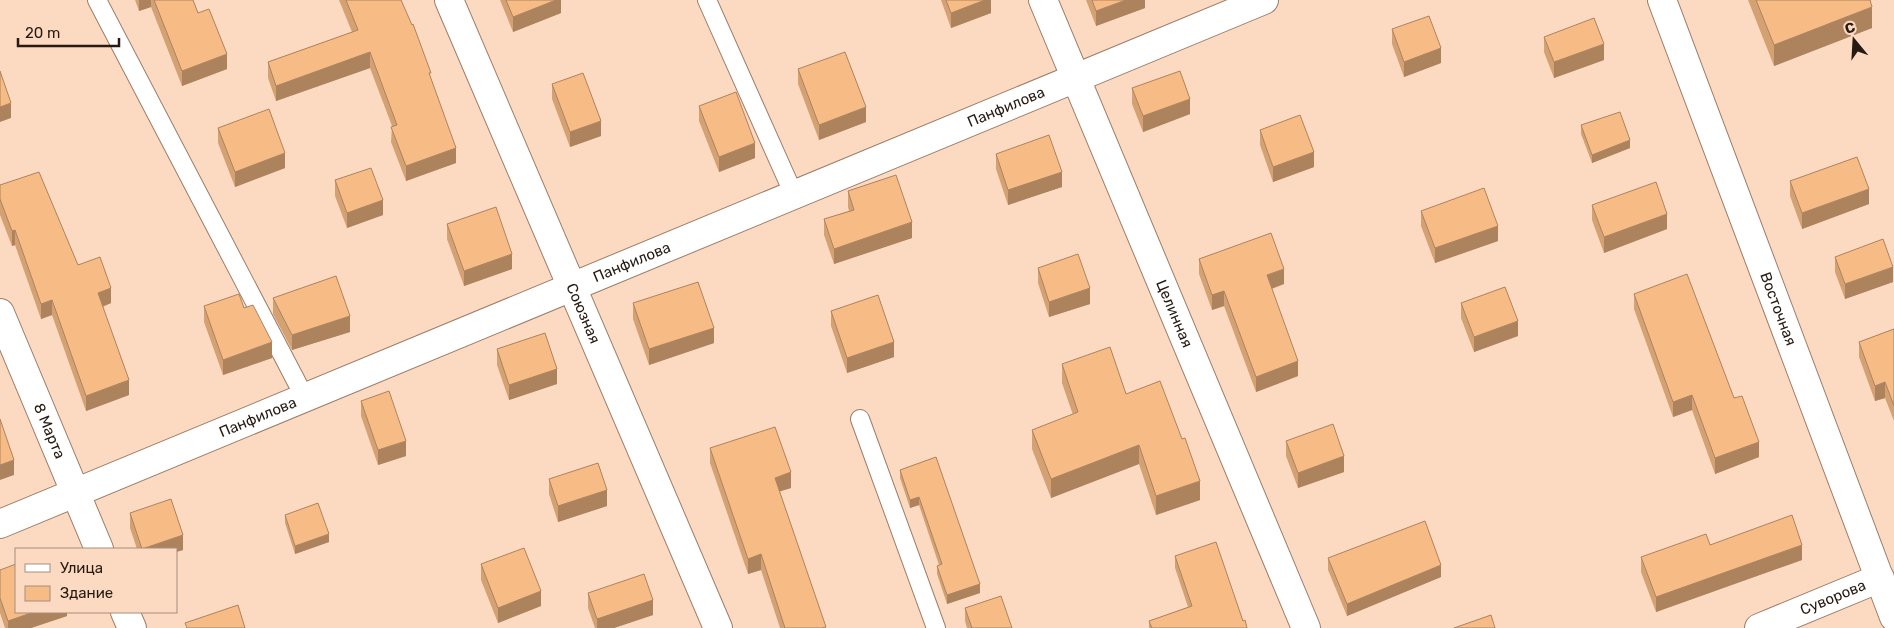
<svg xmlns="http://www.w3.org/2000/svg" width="1894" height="628" viewBox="0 0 1894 628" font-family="Rubik,sans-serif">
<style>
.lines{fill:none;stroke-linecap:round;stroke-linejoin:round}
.lane-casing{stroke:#9c7d67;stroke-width:20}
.street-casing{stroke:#9c7d67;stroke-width:30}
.secondary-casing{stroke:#9c7d67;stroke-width:30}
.lane{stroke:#fff;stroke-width:18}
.street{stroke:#fff;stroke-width:28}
.secondary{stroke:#fff;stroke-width:28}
.wall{fill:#d4a173}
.shaded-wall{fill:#ad835e}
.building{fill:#f7bb86;stroke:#ad835e}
.labels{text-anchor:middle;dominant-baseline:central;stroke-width:4.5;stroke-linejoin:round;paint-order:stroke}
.street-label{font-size:15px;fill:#261a12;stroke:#fcdac2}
</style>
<rect width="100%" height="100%" fill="#fcdac2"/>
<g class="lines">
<defs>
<path id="lane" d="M97,0l208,398
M707,0l87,195
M860,419l76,209"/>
<g id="street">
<path id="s1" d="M449,0l269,628"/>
<path id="s2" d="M1043,0l263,628"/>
<path id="s3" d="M1662,0l232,617"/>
<path id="s4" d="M0,313l99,236"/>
<path d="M125,612l7,16"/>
<path id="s5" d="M1759,628l121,-50"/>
</g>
<g id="secondary">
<path id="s6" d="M0,524l1264,-524"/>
</g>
</defs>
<use href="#lane" class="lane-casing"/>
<use href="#street" class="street-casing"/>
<use href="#secondary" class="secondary-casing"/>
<use href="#lane" class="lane"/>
<use href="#street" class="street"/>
<use href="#secondary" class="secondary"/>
</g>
<path class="wall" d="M135,0h58l5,13 29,56 -45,17 -31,-79 -12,4z
M339,0h62l30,79 25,84 -50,18 -15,-39 1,-16 -22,-58 -94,33 -8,-23v-16l84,-30z
M500,0h61v13l-48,19z
M941,0h50v13l-40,15z
M1086,0h59v8l-49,18z
M1748,0h122l2,28 -98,38z
M1392,29l49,34 -37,14 -12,-33z
M1544,37l60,23 -50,18 -10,-26z
M798,69l68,53 -47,18 -21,-56z
M552,84l49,52 -31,11 -18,-48z
M1132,88l58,26 -47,18 -11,-28z
M699,106l56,52 -36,14 -20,-51z
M1581,125l49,23 -38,15 -11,-29z
M218,128l67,40 -50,19 -17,-44z
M1260,130l54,37 -41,15 -13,-37z
M996,154l66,33 -54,18 -12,-36z
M335,180l48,35 -36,13 -12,-32z
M1790,181l79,23 -67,25 -12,-33z
M0,185l78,80 33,38 -8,4 26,88 -43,16 -34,-96 -11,4 -26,-74 -3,1 -12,-31z
M848,191l64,47 -78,26 -10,-29v-16l25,-8 -1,-4z
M1592,205l75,24 -63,24 -12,-33z
M1421,211l77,30 -63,22 -14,-37z
M447,224l65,45 -48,17 -17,-47z
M1835,257l58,25 -48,17 -10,-27z
M1199,259l85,25 -12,5 26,87 -42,16 -32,-86 -12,4 -13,-36z
M1038,268l52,36 -41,13 -11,-34z
M1634,294l100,104 25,59 -44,17 -23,-64 -19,7 -39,-108z
M273,298l77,34 -58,18 -19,-36z
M633,303l81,40 -65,22 -16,-46z
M1461,303l57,33 -44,16 -13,-34z
M204,306l68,52 -49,17 -19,-53z
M831,311l63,46 -47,16 -16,-47z
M1894,329v92l-9,-23 -10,3 -16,-44v-15z
M497,349l60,35 -48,16 -12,-35z
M1062,364l64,30 74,106 -44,15 -17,-51 -88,34 -19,-49v-19l41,-15 -11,-32z
M361,401l45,55 -28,9 -17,-49z
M1286,441l58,31 -46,16 -12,-32z
M710,448l81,40 -12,3 47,137h-46l-19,-58 -13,4 -38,-111z
M936,457l44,136 -33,11 -10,-30v-8l2,-1 -20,-60 -9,3 -10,-30v-8z
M549,479l58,27 -49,16 -9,-28z
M130,513l53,37 -7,2v-3h-39l-7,-21z
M285,515l44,27 -34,12 -10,-31z
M1710,545l92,15 -146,52 -15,-40v-15z
M1175,556l68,65 4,7h-98v-7l39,-14 -13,-39z
M1328,558l113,19 -94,39 -19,-46z
M481,564l60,42 -43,17 -17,-43z
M0,570l67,42v4l-36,12h-26l-5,-15z
M588,593l65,22 -39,13h-19l-7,-20z
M965,608l47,20h-45l-2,-7z"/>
<path class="shaded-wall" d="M139,0h12v7l-12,4z
M556,0h5v13l-48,19v-15z
M985,0h6v13l-40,15v-15z
M1126,0h19v8l-49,18v-15z
M1872,7v21l-98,38v-21z
M1604,44v16l-50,18v-16z
M1441,48v15l-37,14v-15z
M370,52v16l-94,33v-15z
M227,54v15l-45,17v-15z
M1190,99v15l-47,18v-16z
M11,103v15l-11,4v-15z
M866,107v15l-47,18v-15z
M601,121v15l-31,11v-15z
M1630,140v8l-38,15v-8z
M755,143v15l-36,14v-15z
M456,148v15l-50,18v-15z
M1314,152v15l-41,15v-15z
M285,153v15l-50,19v-15z
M1062,172v15l-54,18v-15z
M1869,189v15l-67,25v-16z
M383,200v15l-36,13v-15z
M1667,214v15l-63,24v-16z
M912,222v16l-78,26v-15z
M1498,226v15l-63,22v-15z
M15,230v15l-3,1v-15z
M512,254v15l-48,17v-15z
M1893,267v15l-48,17v-15z
M1284,269v15l-17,6v-15z
M111,288v15l-13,5v-15z
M1090,288v16l-41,13v-15z
M1224,291v15l-12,4v-15z
M52,300v15l-11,4v-15z
M350,316v16l-58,18v-15z
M1518,321v15l-44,16v-15z
M714,328v15l-65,22v-16z
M272,342v16l-49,17v-15z
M894,342v15l-47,16v-15z
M1298,361v15l-42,16v-15z
M557,369v15l-48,16v-15z
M129,380v15l-43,16v-15z
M1885,382v16l-10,3v-15z
M1692,395v15l-19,7v-15z
M406,441v15l-28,9v-15z
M1759,442v15l-44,17v-16z
M1139,445v19l-88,34v-19z
M1344,456v16l-46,16v-15z
M14,460v15l-14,5v-15z
M791,472v16l-16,5v-15z
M1200,481v19l-44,15v-19z
M607,490v16l-49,16v-16z
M919,497v8l-9,3v-8z
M329,534v8l-34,12v-8z
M183,535v15l-7,2v-3h-34z
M1802,545v15l-146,52v-15z
M761,554v16l-13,4v-15z
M1441,565v12l-94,39v-12z
M980,584v9l-33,11v-9z
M541,591v15l-43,17v-15z
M653,600v15l-39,13h-17v-9z
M34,612h33v4l-36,12h-23v-7z"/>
<path class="building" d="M154,0h39l5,13 11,-4 18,45 -45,17z
M346,0h55l11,25 1,-1 18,49h-2l27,75 -50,18 -15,-39 6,-2 -27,-73 -94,34 -8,-24 90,-32z
M506,0h50l-43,17z
M946,0h39l-34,13z
M1092,0h34l-30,11z
M1756,0h114l2,7 -98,38z
M1429,16l12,32 -37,14 -12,-33z
M1594,18l10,26 -50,18 -10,-25z
M845,52l21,55 -47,18 -21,-56z
M0,71l11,32 -11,4z
M1180,71l10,28 -47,17 -11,-28z
M583,73l18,48 -31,11 -18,-48z
M736,92l19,51 -36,14 -20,-51z
M269,109l16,44 -50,19 -17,-44z
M1620,112l10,28 -38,15 -11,-30z
M1300,115l14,37 -41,15 -13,-37z
M1049,135l13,37 -54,18 -12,-36z
M1857,157l12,32 -67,24 -12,-32z
M371,168l12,32 -36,13 -12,-33z
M39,172l39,93 22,-8 11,31 -13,5 31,87 -43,16 -34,-96 -11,4 -26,-74 -3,1 -12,-32v-14z
M896,175l16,47 -78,27 -10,-30 30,-9 -6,-19z
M1656,182l11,32 -63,23 -12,-32z
M1484,188l14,38 -63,22 -14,-37z
M496,207l16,47 -48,17 -17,-47z
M1271,233l13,36 -17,6 31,86 -42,16 -32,-86 -12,4 -13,-36z
M1883,239l10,28 -48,17 -10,-27z
M1078,254l12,34 -41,14 -11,-34z
M1687,274l47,124 8,-2 17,46 -44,16 -23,-63 -19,7 -39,-108z
M336,276l14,40 -58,19 -19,-37z
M698,282l16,46 -65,21 -16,-46z
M1505,287l13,34 -44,16 -13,-34z
M239,294l5,14 9,-3 19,37 -49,18 -19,-54z
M878,295l16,47 -47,16 -16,-47z
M1894,329v77l-9,-24 -10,4 -16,-44z
M545,333l12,36 -48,16 -12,-36z
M1110,347l16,47 34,-13 22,58 3,-1 15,43 -44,15 -17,-51 -88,34 -19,-49 46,-18 -16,-48z
M389,391l17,50 -28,9 -17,-49z
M0,419l14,41 -14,5z
M1333,424l11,32 -46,17 -12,-32z
M775,427l16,45 -16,6 51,149 -4,1h-37l-24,-74 -13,5 -38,-111z
M936,457l44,127 -33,11 -10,-29 5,-2 -23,-67 -9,3 -10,-30z
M598,463l9,27 -49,16 -9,-27z
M171,499l12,36 -41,14 -12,-36z
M318,503l11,31 -34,12 -10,-31z
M1792,515l10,30 -146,52 -15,-40 65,-23 4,11z
M1425,521l16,44 -94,39 -19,-46z
M1216,542l27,79 2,-1 2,8h-95l-3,-7 43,-15 -17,-50z
M524,548l17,43 -43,17 -17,-44z
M16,564v48h18l-26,9 -8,-23v-28z
M644,574l9,26 -56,19 -9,-26z
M1001,596l11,32h-40l-7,-20z
M238,605l7,23h-58l-2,-5z
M1491,615l4,13h-41z"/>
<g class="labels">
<g class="street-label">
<text stroke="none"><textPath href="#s6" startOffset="1089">Панфилова</textPath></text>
<text stroke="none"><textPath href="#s6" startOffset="684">Панфилова</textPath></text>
<text stroke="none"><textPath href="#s3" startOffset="330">Восточная</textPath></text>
<text stroke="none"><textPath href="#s1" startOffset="341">Союзная</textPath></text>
<text stroke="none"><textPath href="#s2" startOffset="340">Целинная</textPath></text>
<text stroke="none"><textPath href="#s6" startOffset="279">Панфилова</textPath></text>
<text stroke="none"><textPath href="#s4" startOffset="128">8 Марта</textPath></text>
<text stroke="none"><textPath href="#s5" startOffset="80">Суворова</textPath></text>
</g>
</g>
<rect x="15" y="548" width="162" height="65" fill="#fcdac2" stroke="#a68d7c"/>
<rect x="25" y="564" width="25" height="8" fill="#ffffff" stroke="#a68d7c"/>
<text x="60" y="573" font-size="15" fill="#261a12">Улица</text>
<rect x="25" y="586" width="25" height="15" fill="#f7bb86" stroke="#a68d7c"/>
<text x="60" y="598" font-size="15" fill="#261a12">Здание</text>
<g transform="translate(1854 40) rotate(342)" stroke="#fcdac2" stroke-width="4" paint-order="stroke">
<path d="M0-4L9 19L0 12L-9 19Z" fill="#261a12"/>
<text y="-8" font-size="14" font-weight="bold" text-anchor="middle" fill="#261a12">С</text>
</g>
<path d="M18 38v8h101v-8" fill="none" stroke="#261a12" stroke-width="2.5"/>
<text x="25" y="38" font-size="15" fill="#261a12" stroke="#fcdac2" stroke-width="4" paint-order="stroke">20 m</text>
</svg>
